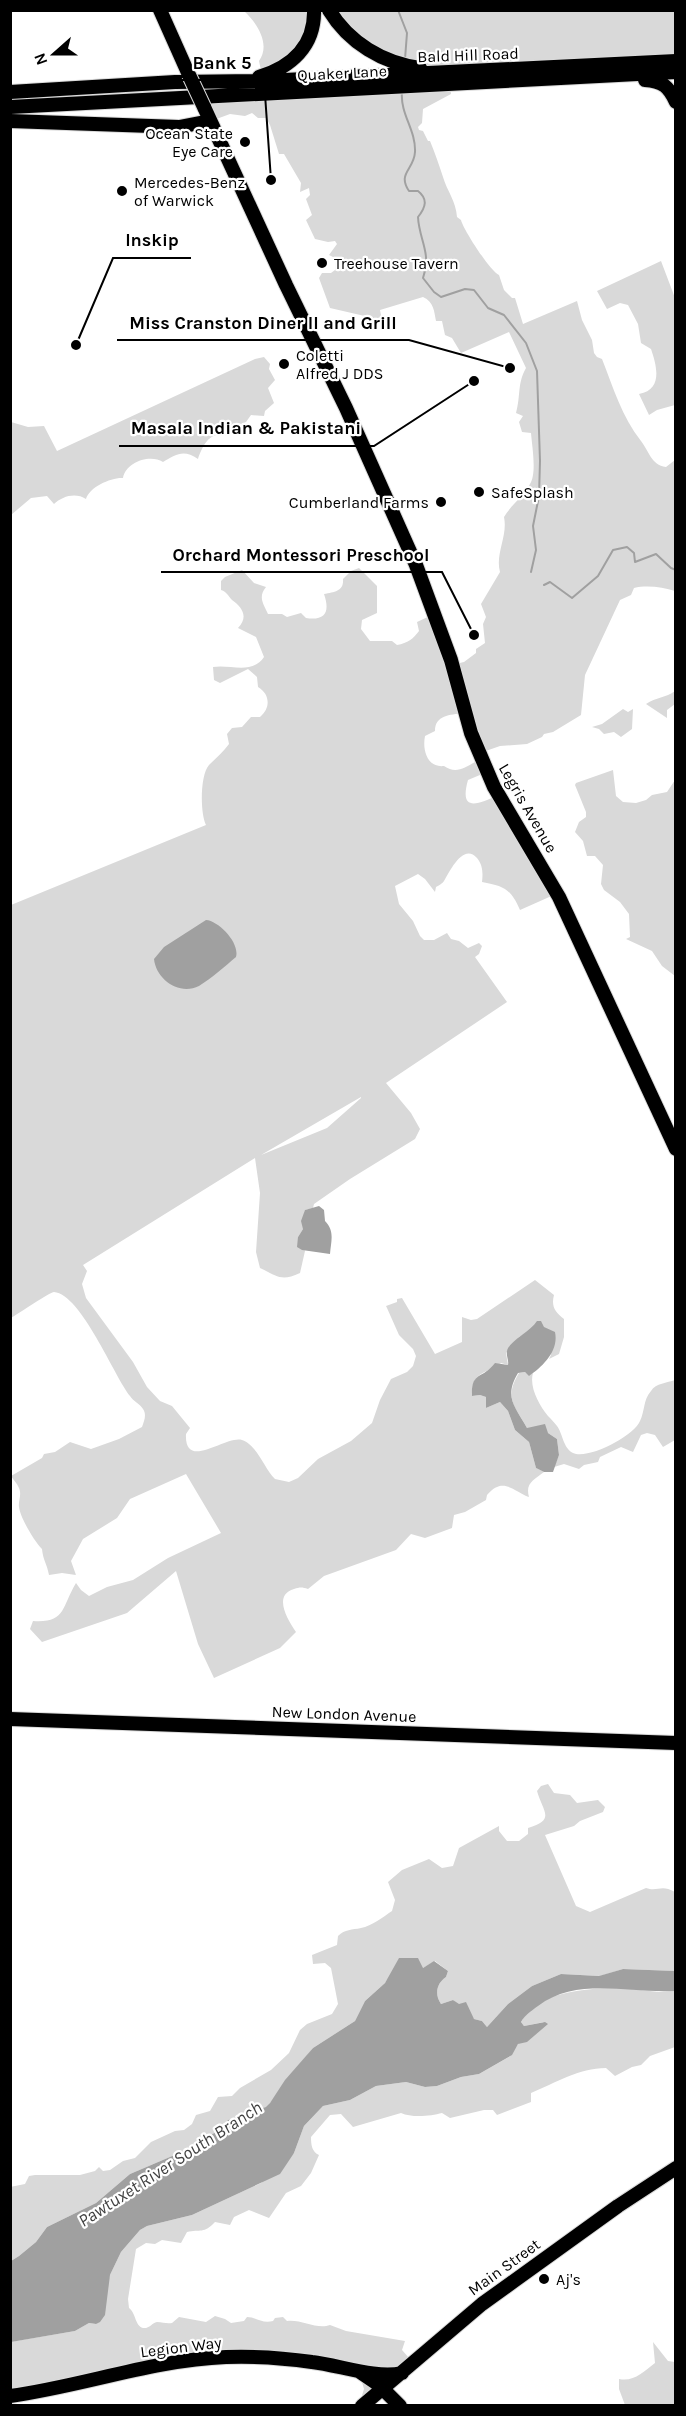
<svg xmlns="http://www.w3.org/2000/svg" width="686" height="2416" viewBox="0 0 686 2416" font-family="Karla,sans-serif">
<style>
.green{fill:#d9d9d9;fill-rule:evenodd}
.water{fill:#a0a0a0}
.lines{fill:none;stroke-linecap:round;stroke-linejoin:round}
.stream{stroke:#a0a0a0;stroke-width:2}
.major-casing{stroke:#dbdbdb;stroke-width:16}
.major{stroke:#000;stroke-width:14}
.major-bridge-casing{stroke:#dbdbdb;stroke-width:16;stroke-linecap:butt}
.major-bridge{stroke:#000;stroke-width:14}
.poi-dot{fill:#000;stroke:#fff;stroke-width:2}
.labels{text-anchor:middle;dominant-baseline:central;stroke-width:4.5;stroke-linejoin:round;paint-order:stroke}
.street-label{font-size:16px;fill:#000;stroke:#fff}
.poi-label{font-size:16px;fill:#000;stroke:#fff;text-anchor:start}
.water-label{font-size:18px;font-style:italic;fill:#414141;stroke:#fff}
.leader{fill:none;stroke:#000;stroke-width:2}
.callout-dot{fill:#000;stroke:#fff;stroke-width:2}
.callout-label{font-size:18px;text-anchor:middle;font-weight:bold;fill:#000;stroke:#fff;stroke-width:4.5;stroke-linejoin:round;paint-order:stroke}
</style>
<rect width="100%" height="100%" fill="#fff"/>
<path class="green" d="M244,11h70l-5,27 -47,37 -3,-14c12,-17 -2,-38 -15,-50z
M328,11h347v51l-220,10 -65,-11z
M450,85l1,9 -28,15 -1,14 -4,4 1,3 4,1 5,10h2c5,12 9,24 13,36 4,14 13,24 14,40l4,3c2,9 29,51 38,55l5,15 8,8h3l8,26 54,-23 5,19 10,20 2,13 3,4 5,2c11,28 20,58 39,82 8,10 10,24 25,26l9,-7v131c-12,-4 -29,-6 -41,-3l-3,7 -11,5 -35,75 -4,40 -28,17 -9,2 -2,3 -15,7 -27,2 -20,7 -17,-40c-13,2 -28,2 -28,18l-10,5c-3,15 3,32 19,30 14,10 23,-1 37,-7l6,13 -19,8c-9,32 9,25 30,15l58,99 -36,16c-9,-21 -16,-24 -38,-28 1,-8 1,-17 -5,-24 -14,-16 -28,15 -33,23 -1,2 -6,5 -8,6l-1,5 -10,-13 -7,-5 -23,12 4,18 14,17 7,15 4,4h10l13,-7 4,6 8,2 9,7 11,-5 3,3 -3,8 -4,3 32,45 -121,81 25,30 9,16 -5,10 -65,40 -36,25 -1,4 -8,2 -2,19 -5,8 7,14 -5,22c-19,9 -23,3 -40,-5l-4,-16 4,-59 -5,-35 -172,107 4,6 -5,13 4,14 47,64 14,25 13,14 12,5 18,22 -4,6c-2,38 40,1 56,6 15,5 22,28 33,39l14,3 9,-4 20,-19 33,-18 21,-18 8,-23 11,-21 16,-7 6,-6 3,-10 -3,-7 -14,-14 -12,-27 -1,-2 11,-4v-3l5,-1 33,56 27,-12v-25l9,3 6,-1 58,-39 19,15c-3,11 1,17 10,24v18l-5,17 -10,5 2,-4 -19,-26 -13,8 -13,16 2,12 -7,-2c-17,11 -30,10 -29,33l8,-1 6,2v11l14,-6 8,9 7,19 14,12 7,26 8,4c-10,8 -19,11 -15,25 -16,-6 -26,-21 -42,-2l-1,5 -21,12 -11,3 -2,13 -27,10 -14,-4 -15,16 -72,26 -16,13c-6,-2 -8,-2 -14,0 -21,6 -7,30 2,43l-16,16 -66,30 -16,-34 -22,-73 -49,42 -85,29 -12,-13 3,-8c33,2 28,-13 43,-38l5,7 8,6 18,-9 26,-7 35,-22 53,-25 -35,-59 -56,25 -13,19 -34,21 -12,22 5,14 -14,-2 -13,2c-2,-11 -6,-15 -7,-26 -8,-8 -22,-32 -23,-42 -1,-6 3,-12 0,-19 -2,-5 -5,-7 -8,-12l31,-18 2,-4 11,-2 15,-10 21,7 28,-10 23,-12c2,-6 5,-12 1,-18 -3,-5 -10,-8 -13,-13 -16,-20 -49,-102 -76,-104 -4,0 -36,22 -43,26v-413l195,-80c-6,-12 -6,-50 3,-60 7,-7 14,-13 20,-21l-2,-10 5,-6 10,-1 9,-10h9c11,-9 10,-23 -2,-30l-1,-10 -9,-8 -28,14 -6,-3 -1,-13c17,-3 39,8 51,-10l-8,-20 -18,-9c11,-11 4,-21 -6,-28 -4,-4 -5,-8 -11,-10v-9l4,-4 17,-7 12,13 12,4c-8,10 -3,16 2,27h14l5,3 14,-4 5,5c20,3 24,-7 18,-24 11,-2 20,-3 19,-15l8,-8 8,-3 18,18v27l-15,7 -1,9 9,12h22l5,4c11,-2 16,-6 22,-14l-2,-9 15,-7 19,50 13,-3 12,-9v-4l9,-6 -2,-19 3,-7 -5,-13 19,-32c-5,-18 8,-36 4,-55 7,-12 19,-20 26,-33 7,-11 2,-38 1,-51l-9,-1 -3,-10 4,-6 -7,-3c5,-18 1,-29 10,-45l-17,-36 -48,21 -9,-15 -7,-3 -3,-14h-6c-2,-10 -2,-19 -13,-24l-43,13 2,10 -52,-12 -11,-30 3,-5h9l4,-3v-12l-6,-3 8,-11 -2,-3 -7,1 -13,-3 -9,-19 6,-5 -6,-16 4,-4 -1,-7 -9,4 1,-9 -17,-29h-5l-9,-29 -4,-7h-8l-6,-5 -7,3 -15,-2 -19,7 -10,-20zM361,1098l-34,30 -66,27 100,-58z
M661,261l14,37v107l-18,5 -8,5 -10,-21c24,-4 18,-28 12,-45l-10,-6 -3,-19 -10,-19 -8,-2 -13,6 -10,-18z
M264,357l6,7 -1,5 6,11 -7,8 6,15 -9,8 -1,5 -13,-1 -5,7 -16,8 -3,6c-17,-7 -25,11 -29,23 -14,-10 -22,-5 -35,3 -13,-8 -37,0 -40,16 -11,-1 -34,9 -37,21 -10,-7 -24,-3 -32,5l-7,-8 -16,2 -20,17v-93l17,5 16,-1 13,25 198,-92z
M675,691v13l-8,6v8l-21,-14c10,-7 20,-6 29,-13z
M623,709l5,3 5,-3 -1,20 -11,8 -7,-5 -10,2 -5,-5 -7,-2 10,-3z
M613,770l3,26 7,6 13,1 10,-3 6,-5 15,-3 8,-12v196l-13,-10 -10,-15 -26,-12 4,-2 -1,-23 -9,-12 -16,-12 -3,-6 2,-19 -8,-9h-8l-4,-15 -8,-9 4,-10 7,-5v-5l-11,-27 1,-2z
M525,1372l4,3 4,-2c-4,14 6,32 15,43 3,3 6,6 9,10 6,8 6,22 16,27 15,7 61,-17 67,-32 5,-10 3,-21 11,-30 5,-8 16,-8 24,-11v60l-12,7 -8,-12 -8,-2 -6,2 -8,17 -12,-5 -21,10 -2,5 -14,3 -5,4 -15,-5 -10,3 5,-12 -2,-16 -9,-6 -21,-5c-13,-23 -23,-30 -8,-55z
M548,1784l6,9 16,2 7,8 21,-3 7,7 -2,5 -23,9 -6,5 -29,9 31,71 14,6 56,-24c12,4 15,-4 29,4v79l-52,-2 -23,7 -39,-2 -29,12 -24,18 -21,23 -5,-6 -8,-2 -21,-19 -12,4c-7,-10 -4,-21 5,-27l2,-6 -13,-10 -12,7 -31,5 -7,10 -20,18 -10,20 -42,27 -46,59 -39,13 -10,11 -15,8 -5,6 -68,29 -34,29 -49,24 -11,15 -17,14 -8,5 -1,-74 15,-3 4,-8 6,-1h45l15,-4 4,-4 4,4 7,-1 13,-9 12,-3 16,-16 24,-11 9,-1 8,-6 4,-9 14,-4 8,-14 14,-1 8,-8 31,-18 18,-17 11,-23 7,-6 25,-10 6,-10 -7,-36 -6,-5 -12,1 -1,-9 25,-10 1,-9c7,-7 14,-6 23,-8 11,-2 22,-11 31,-17l3,-11 -7,-18 14,-12 27,-11 13,9 11,-2 6,-18 40,-22v5l8,10h12l9,-7v-6c28,-8 15,-16 9,-37l4,-5z
M613,1987l46,5 16,-1v56l-25,9 -9,9 -9,2 -17,9 -9,-8c-27,0 -51,15 -75,25v9l-34,13 -4,-5h-9l-34,8 -8,-5c-11,3 -30,5 -41,0l-48,14 -12,-13 -11,1 -19,22c0,8 1,15 8,18l-8,18 -10,13 -15,7 -17,25 -20,-8 -15,7 -4,8 -15,-3c-11,12 -15,7 -28,10l-6,11 -19,-3 -7,4 -9,-1 -10,6 -8,50 1,9c7,5 6,18 14,20 6,1 9,-5 14,-6 6,0 9,2 15,1l7,-6 27,5 9,-6 10,3 6,4 13,-2 3,-4c9,0 15,7 26,4l2,-3 8,-1 4,4c14,-2 30,9 43,4l16,6 59,10 -3,9 7,8 -50,47 5,-16 -5,-17 -129,-15 -219,39 -1,-54 65,-11 14,-8 7,1 14,-49 11,-23 19,-22 7,-4 45,-11 69,-32 33,-30 10,-27 19,-20 27,-6 26,-14 30,-4 19,5 12,-1 24,-9 18,-3 30,-17 9,-13 26,-22 -20,4 -3,-4c17,-31 62,-32 92,-35z
M653,2342l15,19 7,1v43h-50l-6,-16v-10c15,3 24,-7 36,-16z"/>
<path class="water" d="M206,920c13,1 34,23 30,37 -12,10 -24,21 -37,29 -20,10 -43,-7 -45,-27l10,-12z
M319,1206l5,4 1,11c10,10 6,20 5,33l-28,-4 -5,-3 1,-10 5,-8 -2,-8 4,-11z
M537,1321h4l3,6 11,5c4,19 -12,34 -26,44l-4,-4 -7,1c-14,24 -4,32 9,55l18,-4 3,9 9,6 2,16 -6,17h-9l-8,-4 -7,-26 -14,-12 -7,-19 -8,-9 -14,6v-11l-6,-2 -8,1c-1,-25 10,-16 23,-33l13,2c1,-5 -2,-9 -1,-14 2,-10 23,-19 30,-30z
M399,1958h19l5,10 11,-7 14,10 -2,6c-9,6 -12,17 -5,27l12,-4 6,4 7,-2 8,17 8,2 5,6 21,-23 24,-18 29,-12 38,2 24,-7 52,2v20c-45,3 -97,-15 -137,15 -7,5 -13,9 -17,16l3,4 21,-4 3,2 -21,18 -9,2 -6,11 -33,19 -18,3 -24,9 -12,1 -19,-5 -30,4 -26,14 -27,6 -19,20 -10,27 -14,21 -88,41 -45,11 -7,4 -19,22 -11,23 -5,40 -5,7 -4,2 -7,-1 -14,8 -64,11v-81l8,-5 17,-14 11,-15 49,-24 34,-29 68,-29 5,-6 15,-8 10,-11 38,-13 4,-4 15,-23 28,-32 42,-27 10,-20 20,-18z"/>
<g class="lines">
<path class="stream" d="M398,10l9,23 -2,26
M402,92c-2,22 14,38 13,60 -1,18 -18,21 -6,39h9c10,8 8,16 0,26 1,23 14,36 5,61l11,14 7,5 24,-8 9,1 14,18 16,7 22,28 11,28 3,90 -1,35 -6,30 3,24 -5,22
M544,585l6,-3 22,16 26,-22 15,-26 14,-3 7,6 1,9 21,-8 15,14 5,2"/>
<defs>
<path id="major" d="M160,10l29,65
M329,10c20,33 54,53 91,58
M259,77c32,-10 56,-31 55,-67
M645,80c18,1 24,7 31,22
M10,92l165,-10 89,-1 412,-20
M10,107l666,-35
M204,107l82,178 60,123 70,157 35,95 20,73 23,54 65,110 117,252
M10,121l169,6 31,-6
M10,1719l666,24
M360,2372l19,13 21,21
M10,2396c73,-10 142,-36 216,-39 28,-1 58,1 86,5 27,3 64,17 90,11
M362,2406l120,-102 136,-98 58,-38"/>
</defs>
<use href="#major" class="major-casing"/>
<use href="#major" class="major"/>
<defs>
<path id="major-bridge" d="M189,75l15,32"/>
</defs>
<use href="#major-bridge" class="major-bridge-casing"/>
<use href="#major-bridge" class="major-bridge"/>
</g>
<g class="poi-dot">
<circle cx="245" cy="142" r="6"/>
<circle cx="122" cy="191" r="6"/>
<circle cx="322" cy="263" r="6"/>
<circle cx="284" cy="364" r="6"/>
<circle cx="479" cy="492" r="6"/>
<circle cx="441" cy="502" r="6"/>
<circle cx="544" cy="2279" r="6"/>
</g>
<g class="labels">
<g class="street-label">
<text transform="translate(468 55) rotate(-2)">Bald Hill Road</text>
<text transform="translate(342 73) rotate(-3)">Quaker Lane</text>
<text transform="translate(528 808) rotate(60)">Legris Avenue</text>
<text transform="translate(344 1714) rotate(2)">New London Avenue</text>
<text transform="translate(504 2267) rotate(-36)">Main Street</text>
<text transform="translate(181 2347) rotate(-7)">Legion Way</text>
</g>
<g class="poi-label">
<text x="233" y="133" text-anchor="end">Ocean State<tspan x="233" dy="18">Eye Care</tspan></text>
<text x="134" y="182">Mercedes-Benz<tspan x="134" dy="18">of Warwick</tspan></text>
<text x="334" y="263">Treehouse Tavern</text>
<text x="296" y="355">Coletti<tspan x="296" dy="18">Alfred J DDS</tspan></text>
<text x="491" y="492">SafeSplash</text>
<text x="429" y="502" text-anchor="end">Cumberland Farms</text>
<text x="556" y="2279">Aj's</text>
</g>
<g class="water-label">
<text transform="translate(170 2164) rotate(-33)">Pawtuxet River South Branch</text>
</g>
</g>
<path class="leader" d="M271 180L264 80H181M76 345L113 258H191M510 368L409 340H117M474 381L374 446H119M474 635L442 572H161"/>
<g class="callout-dot">
<circle cx="271" cy="180" r="6"/>
<circle cx="76" cy="345" r="6"/>
<circle cx="510" cy="368" r="6"/>
<circle cx="474" cy="381" r="6"/>
<circle cx="474" cy="635" r="6"/>
</g>
<g class="callout-label">
<text x="222" y="69">Bank 5</text>
<text x="152" y="246">Inskip</text>
<text x="263" y="329">Miss Cranston Diner II and Grill</text>
<text x="246" y="434">Masala Indian &amp; Pakistani</text>
<text x="301" y="561">Orchard Montessori Preschool</text>
</g>
<rect width="686" height="2416" fill="none" stroke="#000000" stroke-width="24"/>
<g transform="translate(54 54) rotate(249)" stroke="#ffffff" stroke-width="4.5" paint-order="stroke">
<path d="M0-4.5L10 22L0 15L-10 22Z" fill="#000000"/>
<text y="-9" font-size="16" font-weight="bold" text-anchor="middle" fill="#000000">N</text>
</g>
</svg>
